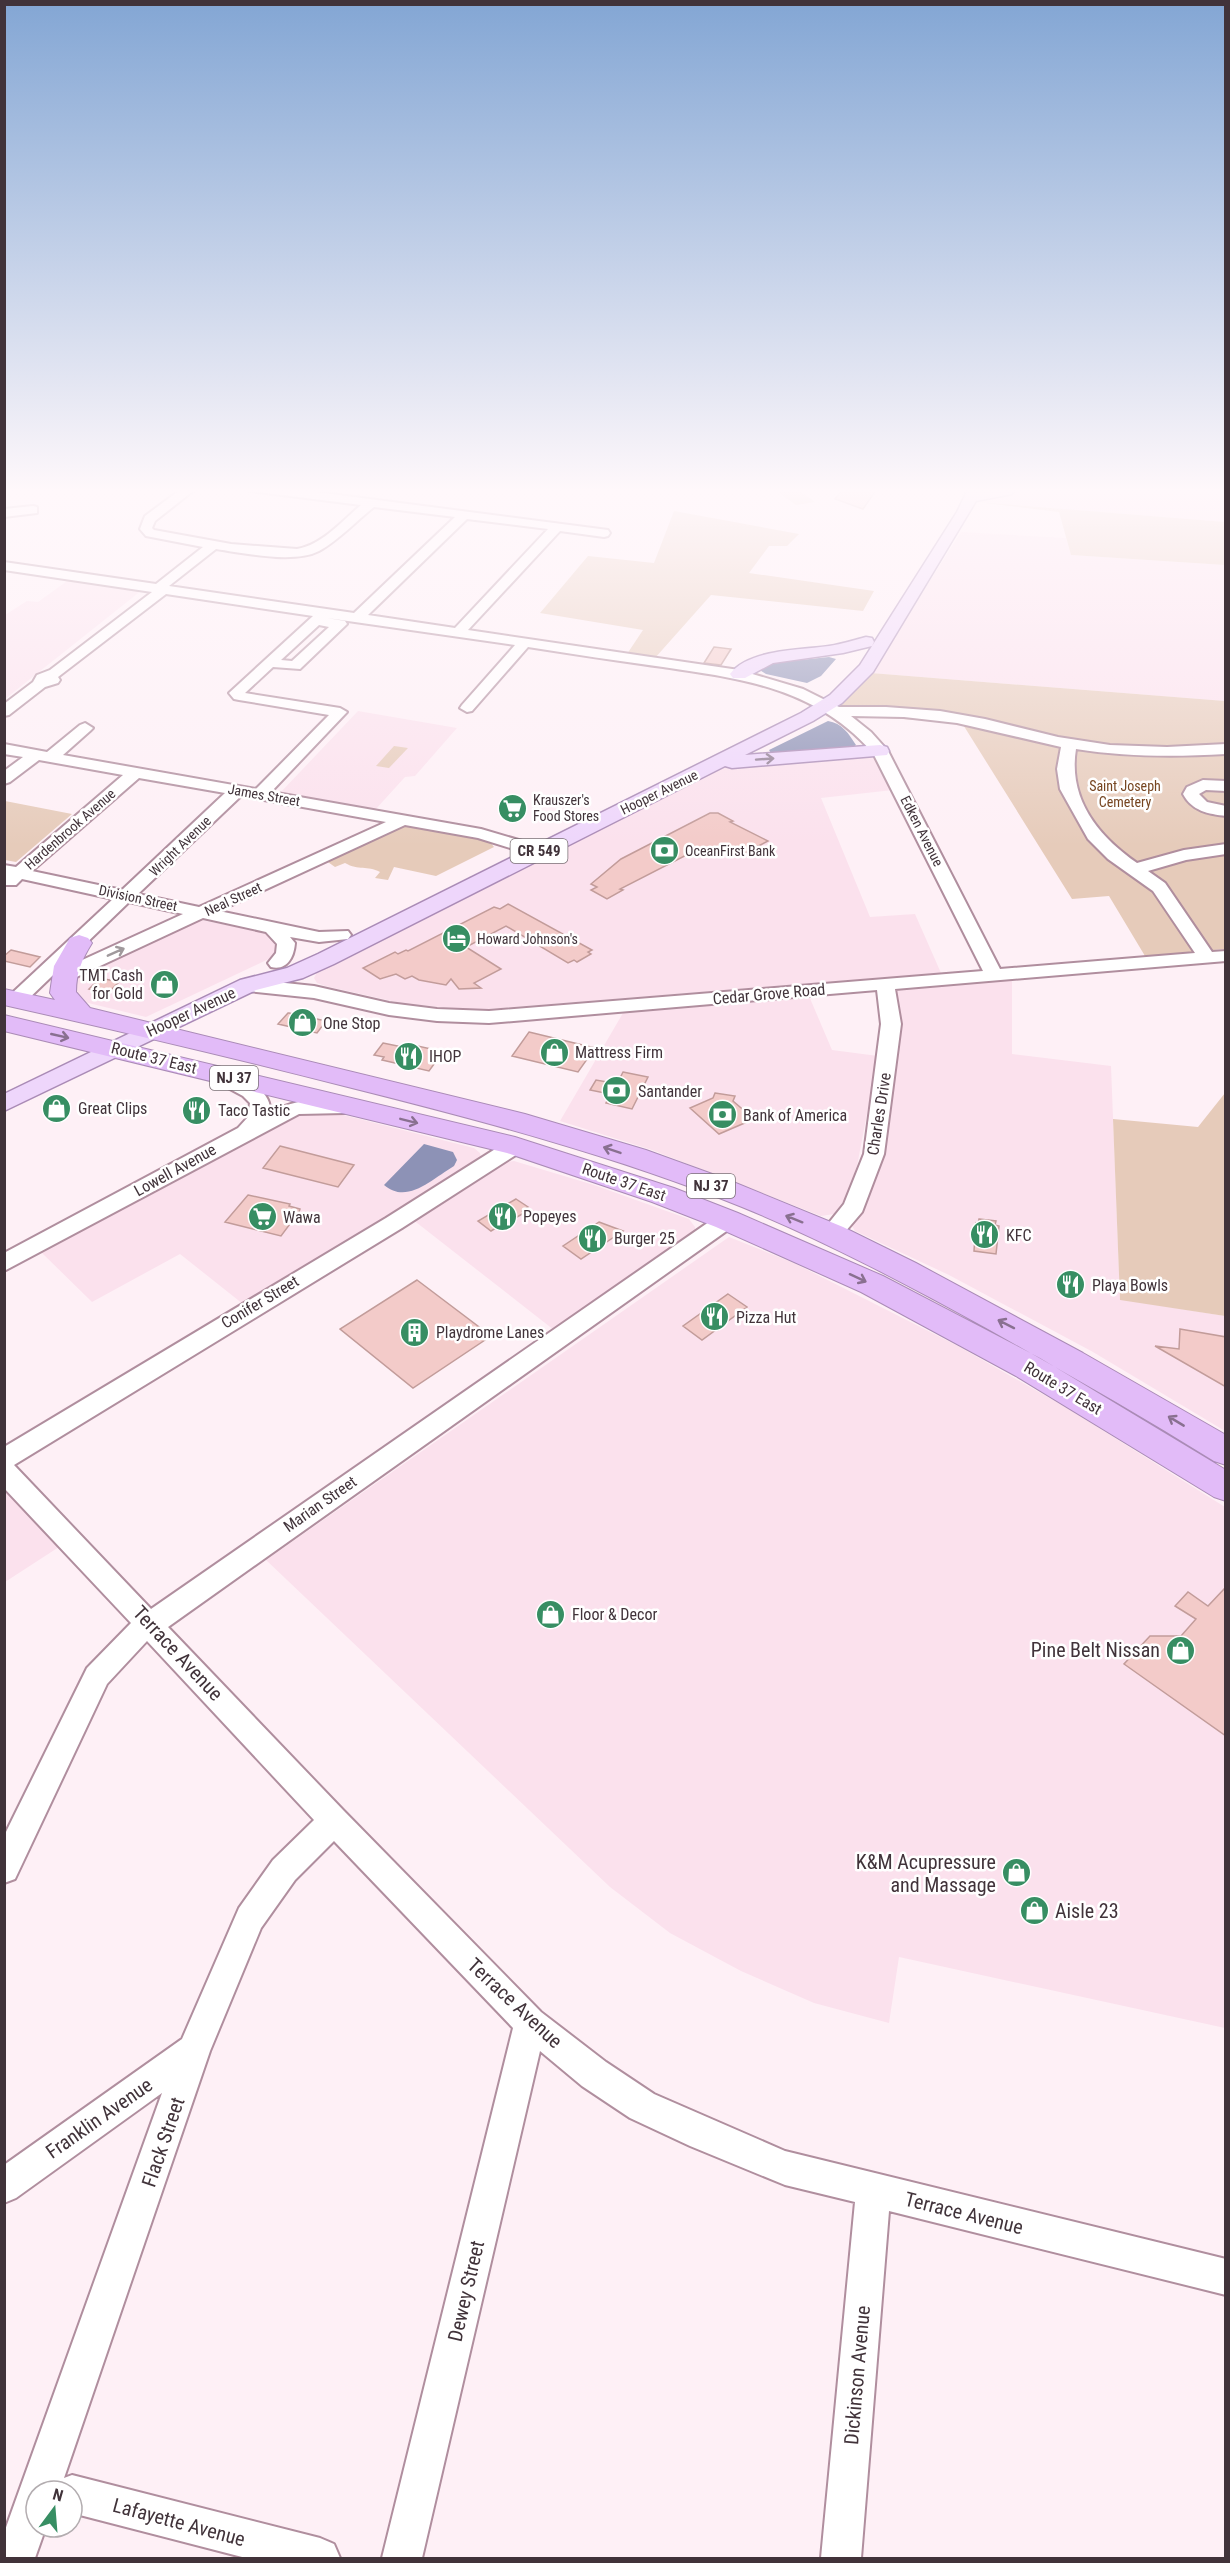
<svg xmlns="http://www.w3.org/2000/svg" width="1230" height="2563" viewBox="0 0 1230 2563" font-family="'Roboto Condensed',sans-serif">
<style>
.built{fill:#fbe1ed}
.green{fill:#e6cbba}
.water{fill:#8d92b6}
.building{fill:#f3cbc9;stroke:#c29c9a;stroke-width:1.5}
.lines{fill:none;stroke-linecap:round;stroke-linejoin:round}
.minor-casing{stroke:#b08e9e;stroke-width:4}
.major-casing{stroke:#aa8bb6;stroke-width:3}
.highway-casing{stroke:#aa8bb6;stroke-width:2}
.minor{fill:#fff;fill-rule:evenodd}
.major{fill:#eed6fb;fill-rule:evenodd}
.highway{fill:#e2bbf8;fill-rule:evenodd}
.oneway{stroke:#8f7c91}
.oneway2{stroke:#a0999c}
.oneway3{stroke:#897090}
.labels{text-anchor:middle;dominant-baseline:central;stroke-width:5;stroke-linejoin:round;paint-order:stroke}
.far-park-label{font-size:14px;fill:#764520;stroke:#fff}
.far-street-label{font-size:14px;fill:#41333a;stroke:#fff}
.far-poi-label{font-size:14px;fill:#41333a;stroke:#fff;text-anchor:start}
.shield{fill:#fff;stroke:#7a7075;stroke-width:1.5}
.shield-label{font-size:15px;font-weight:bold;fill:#41333a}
.poi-label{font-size:16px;fill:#41333a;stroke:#fff;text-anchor:start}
.street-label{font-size:16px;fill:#41333a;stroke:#fff}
.near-poi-label{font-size:20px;fill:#41333a;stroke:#fff;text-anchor:end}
.near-street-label{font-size:20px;fill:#41333a;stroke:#fff}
</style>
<rect width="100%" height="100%" fill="#fef0f6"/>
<path class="built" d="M991,487h234v35l-248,-20z
M961,532l105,6 5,17 154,10v136l-354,-28z
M70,579l72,11 -137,109v-84l22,-14 11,1z
M358,711l99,17 -42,48 -10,1 -30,33 -95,-17z
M865,756l11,3 17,31 -72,8 49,119 45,-3 26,59 -464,37 -72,-6 -80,-18 -8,-3 -3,-5 5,-10 403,-201z
M201,920l67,13 9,11 -1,9 -3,4 -127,60 -66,-16 -12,-18 7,-8 116,-54z
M1012,977v77l99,12 9,233 105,17v115l-132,-79 -144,-77 -94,-44 -3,-5v-4l17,-28 13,-42 18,-112v-25l-4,-24 6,-3z
M809,996l23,54 46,6 -21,110 -11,31 -12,17 -13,2 -169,-66 -92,-29 63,-108z
M316,1108l158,40 6,5 1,4 -6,8 -232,139 -63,-50 -88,48 -51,-50 259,-143z
M514,1161l80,24 95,34 6,8v4l-5,6 -136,93 -142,-111 95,-57z
M729,1237l65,26 164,83 109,62 158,99v521l-326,-71 -10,66 -75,-20 -73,-32 -71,-38 -60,-46 -344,-327z
M5,1489l54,58 -54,35z"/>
<path class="green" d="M771,487h24l20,15 -19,3z
M977,502l248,20v43l-154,-10 -12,-43z
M674,511l125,23 -12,12h-18l-20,27 125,18 -11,20 -152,-16 -56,63 -28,-4 16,-24 -103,-17 48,-57 66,7z
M871,673l354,28v248l-80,7 -36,-60 -37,3 -110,-176 -105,-7 -17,-12z
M394,746l14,2 -19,20 -13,-2z
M5,801l67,13 -56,48 -11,-2z
M408,824l71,14 11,4 4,5 -58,29 -42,-9 -6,13 -13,-2 5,-6c-13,-7 -21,-1 -35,-9l-10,4 -10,-7z
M1225,1093v223l-105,-16 -7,-181 85,8z"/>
<path class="water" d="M829,657l7,2 -15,17 -14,7 -41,-9 -8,-5 14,-6z
M828,721c14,2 21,13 28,24l-4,3 -81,5 -2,-3z
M424,1144l29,8 4,8 -3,6c-22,13 -47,39 -70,19z"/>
<path class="building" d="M844,487h34l-15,22 -28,-10z
M714,647l17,2 -10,16 -17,-2z
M710,813h8l15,8 -3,1 38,19 -27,14 -17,-8 -24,1 -80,41 3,1 -16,9 -16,-9 6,-3 -6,-3 30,-25z
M508,904l84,46 -4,2 3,2 -14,8 -3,-2 -6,3 -62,-37 -40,21 35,22 -27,14 7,5 -22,1 -8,-10 -5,6 -27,-5 -7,-4 -7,3 -9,-5 -16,5 -17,-11 32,-16 3,2 8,-4 2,1 86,-44 6,2z
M11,950l29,7 -10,10 -26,-6v-5z
M100,978l19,4 -11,11 -19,-4z
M288,1013h1l37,8 -9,12 -39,-9z
M529,1032l66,16 -17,24 -66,-16z
M383,1043l24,5 2,-4 31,7 -6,9h3l-8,11 -47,-11 2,-3 -10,-2z
M623,1072l25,5 -16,32 -26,-6 4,-9 -20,-4 6,-10 17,3 5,-1z
M715,1093l20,3 -2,5 21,18 -35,15 -29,-26 23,-10z
M280,1146l74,19 -16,22 -75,-19z
M248,1195l42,9 -1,2 11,3 -1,3 -18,24 -56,-14z
M516,1199l12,8 -6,4 2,2 -14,8 -1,-1 -18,11 -13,-10z
M979,1219l17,2 -1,4 4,1 -3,28 -22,-3 2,-28 2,1z
M599,1222l24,9 -42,28 -18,-13z
M417,1280l74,56 -78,52 -73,-59z
M728,1294l19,13 -45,33 -19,-14z
M1180,1329l46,8v50l-71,-41 24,3z
M1226,1587v149l-102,-72 26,-28h31l15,-17 -21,-13 13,-14 20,14z"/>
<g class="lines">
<defs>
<path id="minor" d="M184,487h14l-43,34 -3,7 2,2 77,14 66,5c25,-4 45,-28 64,-44l-111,-14 -6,-4h33l331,43 2,3 -2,3 -4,1 -44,-6 -92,99 271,40 64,19 36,18h47l54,4 45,8 73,18 52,8 57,2 59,-3v10c-51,3 -100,3 -150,-5 -8,50 22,87 61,114l47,-13 42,-6v10l-40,6 -38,11 17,12 47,69 14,-1v10l-331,28 6,35 -17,130 -22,58 -23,27 -8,2 -8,-2 -3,-5 24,-30 20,-50 17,-130 -4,-34 -388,33 -52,-2 -48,-6 -75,-17 -66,-7 -7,-2 -2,-4 2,-4 7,-2 66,7 75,17 48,6 52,2 494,-40 -110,-218c-57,-65 -129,-74 -210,-86 -45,-6 -90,-13 -135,-20l-56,64 -5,1 -7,-4 2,-3 53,-60 -188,-27 18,3 2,3 -47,45 -27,-2 -28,26 95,15 7,4 -76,80 210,37 48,14 2,4 -2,4 -6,1 -45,-14 -73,-13 -186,86 100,21 29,-1 3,4 -3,4 -29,3 -29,-5 5,6c-1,14 -8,28 -24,24l-3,-4 8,-10 1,-9 -11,-12 -63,-14 -133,62h-14l-2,-4 2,-4 127,-58 -54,-12 -106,102h-14l-2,-4 2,-4 104,-97 -91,-20 -6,6h-12v-20l12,2 107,-92 -84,-15 -29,22 -6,2v-13l19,-14 -19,-3v-10l43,8 33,-27 5,-2 8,5 -3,3 -27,24 193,34 73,-74 -90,-15 -5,-1 -5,-6 84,-77 -147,-22 -108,83 2,3 -2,3 -13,4 -36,28 -5,1v-12l29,-22 4,-7 13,-5 102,-78 -148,-22v-8l152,22 47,-37 -57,-11 -6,-7 5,-13zM374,507l81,10 -101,96 -185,-27 47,-37c27,4 78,15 103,2 20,-11 37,-30 55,-44zM467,519l81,10 -93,99 -87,-13zM319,625l10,2 -37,34 -11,-1zM851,716l53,1 53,6 104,24 -4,22 3,20 28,50 20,20 45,32 42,62 -195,16 -112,-218 -17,-19zM139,778l86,15 -103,97 -90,-19zM241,796l145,26 -187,85 -61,-13z
M33,506l4,1v6l-33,4v-8z
M1203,780l23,1v10l-20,-1 -7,4 8,8 19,4v10c-18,-2 -34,-5 -43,-22l4,-7z
M222,1071c19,5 50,18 48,41 25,-12 55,-17 82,-9l3,4 -3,4 -7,2 -46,1 -295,157v-18l234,-125 10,-11 2,-14 -7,-7 -28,-15 -3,-4 3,-4z
M515,1139l7,2 3,5 -3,5 -120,77 -388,237 137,144 568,-394 8,-2 8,2 3,5 -3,5 -567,402 176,184 197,201 65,50 48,32 131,57 441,108v36l-337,-84 -28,347h-40l34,-356 -70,-17 -95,-39 -60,-28 -48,-32 -42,-35 -118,507h-40l131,-530 -179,-187 -39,39 -34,48 -51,123 -146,427 8,-3 248,63 14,6 6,14h-94l-174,-45v-22h-36v36h10l-11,31h-31v-25l158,-440 -146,105 -12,5v-38l178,-126 57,-131 34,-48 41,-40 -167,-179 -40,43 -92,195 -11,4v-47l83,-168 44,-45 -127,-135v-41l382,-229 122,-77z"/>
<path id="major" d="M969,487h14l-2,5 31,-4 2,3 -2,3 -36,7 -103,171 -31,31 -29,18 -68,34 135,-10 7,2 2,4 -2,4 -155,13 -7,-2 -391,198 -31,14 -47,12 -252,121v-17l236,-114 47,-12 31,-14 483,-241 29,-18 30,-30 97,-153z
M866,637l6,1 2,4 -2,4 -29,7 -70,10 -28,15h-12l-3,-4c19,-25 71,-24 99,-28 13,-2 25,-6 37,-9z"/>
<path id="highway" d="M79,935l9,3 4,5c-10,16 -16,30 -16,49l14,16 435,106 121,36 80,29 117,48 73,36 167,90 143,82v30l-12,-4c-74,-46 -150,-89 -226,-132 -80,-44 -161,-87 -246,-122 -129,-52 -259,-86 -394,-120 -114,-29 -228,-56 -344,-82v-16l51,11 -5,-7 4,-27 16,-28z
M4,1015l511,122 159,51 64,25 145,63 157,82 186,112v31l-12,-4 -198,-121 -155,-84 -145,-65 -64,-25 -145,-49 -503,-122z"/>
</defs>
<use href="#minor" class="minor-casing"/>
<use href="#major" class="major-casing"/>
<use href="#highway" class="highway-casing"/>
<use href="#minor" class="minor"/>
<use href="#major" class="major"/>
<use href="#highway" class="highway"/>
</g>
<defs><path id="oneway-shaft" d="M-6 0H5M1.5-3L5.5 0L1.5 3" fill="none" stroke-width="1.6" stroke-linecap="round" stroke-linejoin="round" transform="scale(1.5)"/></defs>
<use class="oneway" href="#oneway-shaft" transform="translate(765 759) rotate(-4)"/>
<use class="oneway2" href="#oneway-shaft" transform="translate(116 952) rotate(-24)"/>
<g class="oneway3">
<use href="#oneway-shaft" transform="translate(60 1036) rotate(13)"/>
<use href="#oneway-shaft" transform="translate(409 1121) rotate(14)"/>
<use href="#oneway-shaft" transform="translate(612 1150) rotate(-161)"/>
<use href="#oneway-shaft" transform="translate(794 1219) rotate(-158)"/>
<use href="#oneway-shaft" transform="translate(858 1278) rotate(25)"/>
<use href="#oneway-shaft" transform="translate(1006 1324) rotate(-153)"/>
<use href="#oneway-shaft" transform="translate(1176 1421) rotate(-149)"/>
</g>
<linearGradient id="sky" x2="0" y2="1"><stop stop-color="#83a6d4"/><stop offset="0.58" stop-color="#fff8fb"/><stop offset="1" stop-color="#fff8fb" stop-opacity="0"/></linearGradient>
<rect width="1230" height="846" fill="url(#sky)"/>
<defs>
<symbol id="supermarket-disc" viewBox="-11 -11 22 22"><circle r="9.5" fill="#378e63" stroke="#fff"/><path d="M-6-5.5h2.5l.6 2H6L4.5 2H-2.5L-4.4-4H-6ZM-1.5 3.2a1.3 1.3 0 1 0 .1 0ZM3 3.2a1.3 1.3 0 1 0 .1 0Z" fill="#fff"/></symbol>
<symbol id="bank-disc" viewBox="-11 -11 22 22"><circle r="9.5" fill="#378e63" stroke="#fff"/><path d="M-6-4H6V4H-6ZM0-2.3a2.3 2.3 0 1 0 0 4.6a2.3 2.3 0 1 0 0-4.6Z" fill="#fff"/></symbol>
<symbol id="hotel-disc" viewBox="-11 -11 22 22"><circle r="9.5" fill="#378e63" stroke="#fff"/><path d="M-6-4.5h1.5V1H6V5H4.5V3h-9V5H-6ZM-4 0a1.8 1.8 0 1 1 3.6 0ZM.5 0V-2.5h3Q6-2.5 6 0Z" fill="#fff"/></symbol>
<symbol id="shop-disc" viewBox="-11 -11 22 22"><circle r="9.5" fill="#378e63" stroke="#fff"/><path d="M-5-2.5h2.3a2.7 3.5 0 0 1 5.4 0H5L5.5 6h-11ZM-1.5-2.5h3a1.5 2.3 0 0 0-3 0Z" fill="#fff"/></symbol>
<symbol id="restaurant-disc" viewBox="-11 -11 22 22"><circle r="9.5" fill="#378e63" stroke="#fff"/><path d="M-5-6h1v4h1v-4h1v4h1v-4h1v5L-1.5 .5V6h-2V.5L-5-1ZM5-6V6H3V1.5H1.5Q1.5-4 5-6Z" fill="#fff"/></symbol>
<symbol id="building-disc" viewBox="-11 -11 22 22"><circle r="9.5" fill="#378e63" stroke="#fff"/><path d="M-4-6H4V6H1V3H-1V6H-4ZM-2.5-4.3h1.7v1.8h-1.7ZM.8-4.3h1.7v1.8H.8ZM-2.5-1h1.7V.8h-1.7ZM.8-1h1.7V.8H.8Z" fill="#fff"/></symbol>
</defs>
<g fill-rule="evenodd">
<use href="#supermarket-disc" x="496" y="792" width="33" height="33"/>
<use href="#bank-disc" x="648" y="834" width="33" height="33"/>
<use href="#hotel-disc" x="440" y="922" width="33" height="33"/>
<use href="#shop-disc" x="148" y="968" width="33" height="33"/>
<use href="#shop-disc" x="286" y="1006" width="33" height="33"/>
<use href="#shop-disc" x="538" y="1036" width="33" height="33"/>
<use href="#restaurant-disc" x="392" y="1040" width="33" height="33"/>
<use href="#bank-disc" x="600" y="1074" width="33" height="33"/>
<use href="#shop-disc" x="40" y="1092" width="33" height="33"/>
<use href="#restaurant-disc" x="180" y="1094" width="33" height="33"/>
<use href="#bank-disc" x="706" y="1098" width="33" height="33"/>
<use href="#restaurant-disc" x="486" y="1200" width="33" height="33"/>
<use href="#supermarket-disc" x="246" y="1200" width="33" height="33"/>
<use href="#restaurant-disc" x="968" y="1218" width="33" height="33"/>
<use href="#restaurant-disc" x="576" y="1222" width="33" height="33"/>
<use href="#restaurant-disc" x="1054" y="1268" width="33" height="33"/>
<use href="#restaurant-disc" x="698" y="1300" width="33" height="33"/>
<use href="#building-disc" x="398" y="1316" width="33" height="33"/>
<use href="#shop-disc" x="534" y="1598" width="33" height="33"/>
<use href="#shop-disc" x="1164" y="1634" width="33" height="33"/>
<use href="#shop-disc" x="1000" y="1856" width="33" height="33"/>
<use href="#shop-disc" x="1018" y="1894" width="33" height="33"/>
</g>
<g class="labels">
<g class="far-park-label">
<text x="1125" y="786">Saint Joseph<tspan x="1125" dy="16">Cemetery</tspan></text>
</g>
<g class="far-street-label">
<text transform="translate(659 792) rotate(-26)">Hooper Avenue</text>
<text transform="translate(264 795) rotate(10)">James Street</text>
<text transform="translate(70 829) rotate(-41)">Hardenbrook Avenue</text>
<text transform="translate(922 831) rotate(63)">Edken Avenue</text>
<text transform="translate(180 846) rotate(-44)">Wright Avenue</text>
<text transform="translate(138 898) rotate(12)">Division Street</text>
<text transform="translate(233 899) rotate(-25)">Neal Street</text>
</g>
<g class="far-poi-label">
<text x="533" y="800">Krauszer's<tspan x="533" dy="16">Food Stores</tspan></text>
<text x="685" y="851">OceanFirst Bank</text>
<text x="477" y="939">Howard Johnson's</text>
</g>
<g class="shield">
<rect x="510.5" y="839" width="57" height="24" rx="4.5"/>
<rect x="210" y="1066" width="48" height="24" rx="4.5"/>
<rect x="687" y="1174" width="48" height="24" rx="4.5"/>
</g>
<g class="shield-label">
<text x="539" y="851">CR 549</text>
<text x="234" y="1078">NJ 37</text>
<text x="711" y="1186">NJ 37</text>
</g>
<g class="poi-label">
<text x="143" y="975" text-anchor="end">TMT Cash<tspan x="143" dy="18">for Gold</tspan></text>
<text x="323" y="1023">One Stop</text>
<text x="575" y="1052">Mattress Firm</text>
<text x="429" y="1056">IHOP</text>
<text x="638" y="1091">Santander</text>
<text x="78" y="1108">Great Clips</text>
<text x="218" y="1110">Taco Tastic</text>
<text x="743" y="1115">Bank of America</text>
<text x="523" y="1216">Popeyes</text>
<text x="283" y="1217">Wawa</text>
<text x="1006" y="1235">KFC</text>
<text x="614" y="1238">Burger 25</text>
<text x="1092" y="1285">Playa Bowls</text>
<text x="736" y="1317">Pizza Hut</text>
<text x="436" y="1332">Playdrome Lanes</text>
<text x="572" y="1614">Floor &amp; Decor</text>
</g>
<g class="street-label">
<text transform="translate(769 994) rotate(-5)">Cedar Grove Road</text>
<text transform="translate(191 1012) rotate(-25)">Hooper Avenue</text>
<text transform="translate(154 1058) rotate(14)">Route 37 East</text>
<text transform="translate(879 1114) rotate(-81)">Charles Drive</text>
<text transform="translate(175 1170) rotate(-29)">Lowell Avenue</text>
<text transform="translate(624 1182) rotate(19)">Route 37 East</text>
<text transform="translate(260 1302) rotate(-31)">Conifer Street</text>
<text transform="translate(1063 1388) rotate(31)">Route 37 East</text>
<text transform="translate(320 1504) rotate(-35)">Marian Street</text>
</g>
<g class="near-poi-label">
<text x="1160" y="1650">Pine Belt Nissan</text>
<text x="996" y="1862">K&amp;M Acupressure<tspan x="996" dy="23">and Massage</tspan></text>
<text x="1055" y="1911" text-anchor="start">Aisle 23</text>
</g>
<g class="near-street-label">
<text transform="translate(178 1653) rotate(47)">Terrace Avenue</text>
<text transform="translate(515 2003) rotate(43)">Terrace Avenue</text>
<text transform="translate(99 2118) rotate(-35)">Franklin Avenue</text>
<text transform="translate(163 2142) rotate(-71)">Flack Street</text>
<text transform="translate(964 2213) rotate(14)">Terrace Avenue</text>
<text transform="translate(466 2291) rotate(-77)">Dewey Street</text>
<text transform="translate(857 2375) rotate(-85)">Dickinson Avenue</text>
<text transform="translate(179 2522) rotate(15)">Lafayette Avenue</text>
</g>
</g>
<rect width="1230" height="2563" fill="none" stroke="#41333a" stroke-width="12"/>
<g transform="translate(54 2509) rotate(16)"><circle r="28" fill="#ffffff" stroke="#b3adb0" stroke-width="1.5"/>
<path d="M0-4.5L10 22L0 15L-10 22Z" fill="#378e63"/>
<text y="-9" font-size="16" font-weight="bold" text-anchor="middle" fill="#41333a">N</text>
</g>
</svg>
